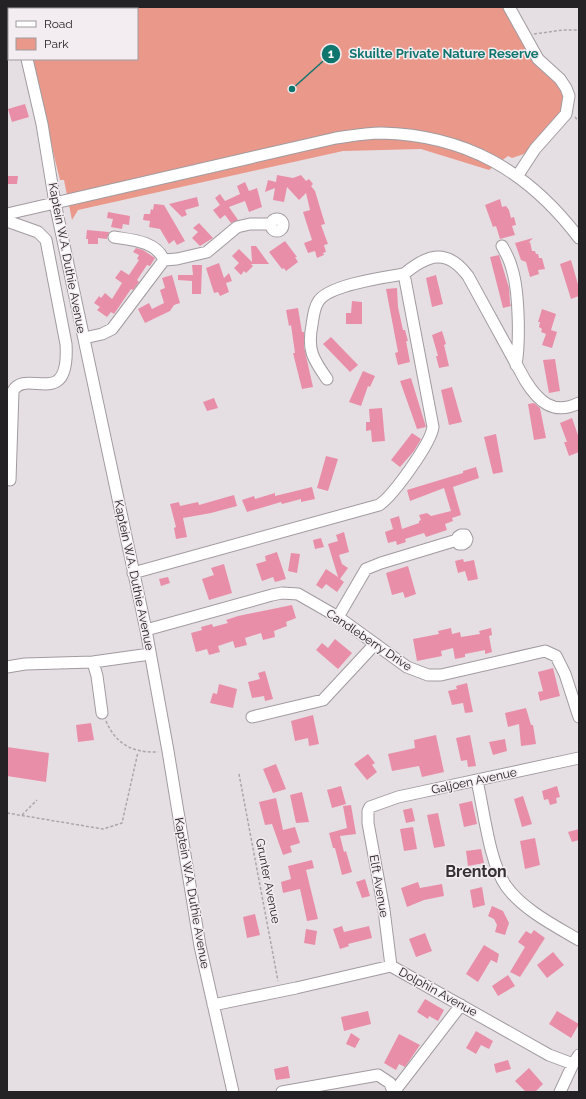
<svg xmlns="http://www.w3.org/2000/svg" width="586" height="1099" viewBox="0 0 586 1099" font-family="Raleway,sans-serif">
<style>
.green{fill:#ea988a}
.building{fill:#e98ea8}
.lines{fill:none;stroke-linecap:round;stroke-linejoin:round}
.minor-casing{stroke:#a19ba0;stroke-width:13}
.path{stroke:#aaa6aa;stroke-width:1.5;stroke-dasharray:3 2;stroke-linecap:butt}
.minor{stroke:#fff;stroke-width:11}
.labels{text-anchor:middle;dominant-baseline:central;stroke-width:3;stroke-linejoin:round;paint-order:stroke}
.street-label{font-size:12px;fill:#242224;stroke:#f3ecf1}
.district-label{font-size:16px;font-weight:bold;fill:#363134;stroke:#f3ecf1}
.leader{fill:none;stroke:#0f766e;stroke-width:1.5}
.callout-dot{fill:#0f766e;stroke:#f3ecf1;stroke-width:1.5}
.mark-label{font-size:12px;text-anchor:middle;font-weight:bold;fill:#fff}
.callout-label{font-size:13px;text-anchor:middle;font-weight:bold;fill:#0f766e;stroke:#f3ecf1;stroke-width:3;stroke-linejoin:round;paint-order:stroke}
</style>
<rect width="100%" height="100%" fill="#e5dfe4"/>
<path class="green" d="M20,7h485l59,88 -3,17 -37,42 -12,4 -4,-2 -19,14 -68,-21 -78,2 -265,59 -6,10 -8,-40h-4l-30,-121h107v-50h-116z"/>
<path class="building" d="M25,104l4,13 -17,5 -4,-13z
M277,175l16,3 8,-3 5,6 3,-2 4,5 -2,2 4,5 10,33 -4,1 7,19 -4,1 2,7 -3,1 1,2 -7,3 -2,-7 -7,2 -4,-10 8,-3 -9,-28 7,-2 -4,-17 -7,7 -12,-13 -3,15 -11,-2 2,-12 -10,4 3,-12 8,2z
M7,176h11l-1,8h-10z
M245,182l4,9 8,-3 5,19 -13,5 -4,-11 -16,6 9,13 -7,3 -6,-8 -5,4 -7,-9 7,-5 -5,-7 5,-4 5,7 15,-7 -3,-8z
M197,197l2,9 -14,4 2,5 -5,2 -13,-13z
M500,199l2,8 4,-1 3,4 2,8 3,-1 2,8 -4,1 3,9 -15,4 -4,-13 -3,1 -8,-22z
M154,204l10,1 21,36 -8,4 -3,-5 -5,4 -9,-15 -11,-2 1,-6 -7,-1 1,-6h6l1,-5 2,1z
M108,212l22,4 -1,9 -6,-1 -1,5 -11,-2 2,-8 -6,-1z
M199,223l14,15 -13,8 -8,-8 6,-6 -5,-4z
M87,230l22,2 -2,7 -9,-1v6h-10v-5h-2z
M533,238l-5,5 2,-1 2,9h3l1,3h2l1,4h3l3,11 -7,1 1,4 -9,3 -4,-15 -5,-2 -6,-17z
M285,241l12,16h-2l3,5 -12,9 -2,-3 -2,1 -13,-17z
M251,246h5l13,18h-18l2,2 -7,7 -2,-2 -3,4 -7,-7 5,-5 -7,-7 7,-7 13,13z
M136,248l7,2 12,8 -5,8 -3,-1 -10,15 2,2 -6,8 -2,-1 -17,25 -3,-2 -4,5 -10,-7 3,-3 -6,-4 5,-7 2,2 4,-5 7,6 10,-16 -7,-5 6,-8 8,5 10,-15 -2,-1 2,-4 -6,-3z
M499,255l10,33 1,15 1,3 -8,2 -13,-51z
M571,260l8,28v8l-8,3 -11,-35z
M219,263l5,15 5,-5 3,8 -6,2 3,9 -9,4 -2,-4 -4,1 -8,-25z
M192,265h10l-1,29h-9v-13l-14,-1v-5h15z
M172,275l8,28 -6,2 -4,6 -25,12 -7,-14 11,-6 3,6 12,-6 -4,-13 5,-2 -3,-10z
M436,275l7,29 -11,3 -6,-29z
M397,288l1,19 5,23h2l3,11h-2l4,21 -12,3 -3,-12 3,-1 -12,-63z
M352,301l10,1v22h-16v-11h5z
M298,308l4,24h2v15l9,40 -11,2 -9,-36h2l-4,-28 -2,1 -3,-16z
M542,309l14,5 -5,16 6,2 -5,16 -10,-3 4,-11 -5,-2 1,-3 -3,-2 1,-5h-2z
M442,331l4,13 -2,1 5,21 -10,2 -3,-12h2l-6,-21z
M331,337l27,28 -8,7 -27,-28z
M555,359l5,32 -11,2 -6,-33z
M363,371l12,5 -5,11 -2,-1 -7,20 -12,-4z
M411,378l15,49 -9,2 -17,-48z
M452,387l10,35 -13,3 -8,-35z
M214,398l4,10 -11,3 -4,-9z
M534,403l6,5 6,30 -12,2 -6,-36z
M382,408l3,33 -13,1 -1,-12 -5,1v-9h4l-1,-13z
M572,418l7,20v14l-10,4 -5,-14h3l-7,-19z
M412,433l9,6 -7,12 -14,16 -9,-7z
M496,434l7,38 -10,2 -9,-37z
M326,456l12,3 -10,32 -11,-3z
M476,467l3,11 -26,9 8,28 -9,3 1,3 -8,3 2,6 -21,7 -2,-4 -19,6 1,3 -9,3 -1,-4 -8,2 -3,-11 8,-3 -3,-10 9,-3 3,13 17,-6v-2l2,-1 -2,-5 8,-2 4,3 20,-5 -7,-23 -34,13 -3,-11 56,-17v-2z
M312,487l3,12 -14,3v-3l-19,5 -1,-2 -34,10 -5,-12 12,-4 1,3 20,-6v3z
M234,495l3,11 -26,7 -28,5 4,19 -11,2 -2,-11 2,-1 -6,-23 9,-2 1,4 18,-4 1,3z
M344,532l5,20 -10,3 3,9 6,4 -8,11 4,3 -7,10 -11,-8 -4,5 -6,-4 10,-16 12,8 -10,-33 10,-3 -2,-6z
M321,538l3,9 -9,2 -2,-9z
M277,552l9,27 -11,3 -2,-5 -11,4 -6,-17 10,-3 -1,-5z
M291,553l9,1 -3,19 -9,-2z
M463,559l1,3 10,-2 4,19 -10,2 -3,-10 -7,2 -3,-12z
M224,564l8,29 -23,7 -7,-21 12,-4 -3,-7z
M408,566l8,28 -11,4 -2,-6 -11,3 -6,-22z
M168,577l2,6 -9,3 -2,-7z
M292,605l4,13 -10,4 1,4 -13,5 1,6 -12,3 -2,-7 -16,5 2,7 -12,3 -2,-7 -15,5 2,6 -11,3 -2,-6 -11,3 -5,-19 11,-3 -1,-3 11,-3 1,3 15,-4 -2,-3 12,-4z
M451,628l1,6 8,-2 1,5 19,-3 -1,-3 12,-3 1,7 -3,1 3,16 -7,2v-4l-20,4v3l-10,2 -2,-11 -12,3 1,5 -25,5 -4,-22 26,-5 -1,-3z
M335,639l17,14 -14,16 -22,-19 6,-7 6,5z
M553,668l7,28 -20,5 -2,-9 5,-1 -5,-19z
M265,671l8,28 -8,2 -1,-5 -12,2 -4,-16 12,-3 -2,-6z
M467,683l6,29 -8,1 -2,-10 -11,2 -4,-14 9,-2 -1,-3z
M219,684l18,5 -4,19 -23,-5 3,-10 4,1z
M526,708l5,17h2l3,19 -15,2 -2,-22 -11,3 -3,-14z
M313,715l6,29 -10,2 -1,-8 -13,3 -4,-20z
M91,723l3,17 -16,2 -2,-17z
M436,735l8,37 -22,5 -3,-11 -27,5 -4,-17 27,-6 -1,-8z
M470,735l6,31 -8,1 -1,-7 -6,1 -5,-23z
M505,739l2,12 -14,4 -4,-13z
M7,747l42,6 -3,29 -39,-6z
M368,754l7,9 -3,2 5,7 -10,8 -13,-16z
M276,764l10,25 -13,4 -10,-24z
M341,786l5,18 -14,4 -5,-18z
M557,786l3,11 -4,1 1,5 -7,2 -2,-6 -4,1 -2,-9z
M302,792l7,30 -13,1 -6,-28z
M523,796l9,28 -10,3 -8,-28z
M276,798l7,32 12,-3 5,16 -10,3 2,6 -9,3 -11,-31 -7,1 -6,-23z
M472,801l5,23 -13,3 -5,-23z
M351,805l5,29 -16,2 4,16 2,-1 6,21 -10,3 -7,-27h-2l-4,-15 18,-5 -4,-22z
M412,808l3,13 -9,2 -3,-13z
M438,813l7,33 -11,2 -7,-33z
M413,827l4,22 -13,2 -4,-22z
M579,829v11l-7,2 -4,-10z
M535,838l5,27 -15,4 -5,-28z
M481,849l3,14 -16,3 -2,-15z
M312,860l2,8 -8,2 12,49 -11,2 -7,-32 -17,4 -2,-11 10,-3 -3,-13z
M365,879l5,17 -8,2 -6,-16z
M418,882l2,6 22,-4 2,12 -20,4 -17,7 -6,-19z
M482,887l3,18 -12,3 -3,-18z
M492,906l11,5 6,12 -4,12 -10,-3 2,-7 -3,-6 -6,-3z
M255,914l5,21 -13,3 -4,-21z
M342,926l2,6 25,-6 3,12 -24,6 1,2 -9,3 -7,-20z
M306,929l11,2 -2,14 -11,-2z
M534,930l11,8 -25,39 -10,-5 15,-25 -7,-5 8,-11 5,3z
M425,933l7,18 -16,6 -7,-18z
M484,945l15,9 -2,9 -6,-3 -13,22 -12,-8z
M553,952l11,13 -17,13 -10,-13z
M508,975l7,11 -17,10 -6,-10z
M425,999l19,11 -6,11 -9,-5 -1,3 -11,-7z
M368,1011l3,13 -27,7 -3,-14z
M557,1011l22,13 -8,14 -22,-14z
M476,1031l17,10 -4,8 -8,-4 -5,9 -10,-6z
M351,1033l9,6 -5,9 -9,-4z
M399,1034l21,11 -15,22 -6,-3 -3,6 -12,-7z
M508,1060l3,9 -15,4 -2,-9z
M288,1066l2,12 -14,2 -2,-11z
M529,1068l14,16 -8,8h-9l-11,-11z"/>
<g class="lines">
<defs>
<path id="minor" d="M12,7v2
M509,7l29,52 22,20 6,9 3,8 -3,18 -31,35 -17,26
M27,59l15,65 13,79 91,427 22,121 32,195 33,146
M7,214l329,-76c14,-2 30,-5 45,-5 85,2 147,38 198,105
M271 225a6 6 0 1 1 12 0a6 6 0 1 1-12 0Z
M7,221l31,11 8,8 20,104c4,68 -40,23 -53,47l-3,89
M114,237c18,3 42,4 50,23
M502,246c4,7 8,14 10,23 7,22 8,72 4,96
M84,338l18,-4 10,-5 52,-69 13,-1 30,-7 30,-25 13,-3h21
M327,379c-14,-20 -20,-29 -15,-54 1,-7 2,-17 6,-23 9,-17 68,-25 86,-28
M133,573l246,-68c14,-9 52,-62 54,-78l-29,-153c24,-20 43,-26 64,2l57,104c13,21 28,36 54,23
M338,617l28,-48 15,-6 76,-23 1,-3 3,-2h4l2,4 -1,3 -3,2h-4l-2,-4
M146,630l126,-35 10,-2 16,1 40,23 69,50 21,8h13l104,-24 11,5 9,18 14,43
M93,662l57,-8
M7,667l18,-3 68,-2 4,14 5,37
M252,717l71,-17 52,-56
M477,781c7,29 12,81 29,105 16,23 49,40 73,54
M391,966l-7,-56 -16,-87v-12l2,-4 28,-10 181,-39
M213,1005l83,-17 95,-22 158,89 24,9 6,-9
M282,1092l96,-17 12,8 3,9
M394,1092l67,-87
M560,1092l13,-28"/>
</defs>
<use href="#minor" class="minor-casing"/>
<path class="path" d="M534,34l29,-4h16
M575,117l4,5
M106,721c10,24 28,32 52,31
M239,774l39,207
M7,813l96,16 19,-6 16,-71
M22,815l15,-15"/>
<use href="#minor" class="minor"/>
</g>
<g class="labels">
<g class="street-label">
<text transform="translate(67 258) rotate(79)">Kaptein W.A. Duthie Avenue</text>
<text transform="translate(134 575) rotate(78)">Kaptein W.A. Duthie Avenue</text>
<text transform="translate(369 640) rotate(34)">Candleberry Drive</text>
<text transform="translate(474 781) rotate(-12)">Galjoen Avenue</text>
<text transform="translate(268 881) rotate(79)">Grunter Avenue</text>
<text transform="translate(379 886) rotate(80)">Elft Avenue</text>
<text transform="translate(192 893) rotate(80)">Kaptein W.A. Duthie Avenue</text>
<text transform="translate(438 992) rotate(29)">Dolphin Avenue</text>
</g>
<g class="district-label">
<text x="476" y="871">Brenton</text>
</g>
</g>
<path class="leader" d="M292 89L331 54"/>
<g class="callout-dot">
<circle cx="292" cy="89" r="4"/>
<circle cx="331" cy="54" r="10"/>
</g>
<g class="mark-label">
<text x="331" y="58">1</text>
</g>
<g class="callout-label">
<text x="444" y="58">Skuilte Private Nature Reserve</text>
</g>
<rect width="586" height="1099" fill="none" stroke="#242224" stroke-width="16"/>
<rect x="8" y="8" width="130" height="52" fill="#f3ecf1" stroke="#a09b9f"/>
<rect x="16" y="21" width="20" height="6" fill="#ffffff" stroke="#a09b9f"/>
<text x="44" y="28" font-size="12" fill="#242224">Road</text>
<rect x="16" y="38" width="20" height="12" fill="#ea988a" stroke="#a09b9f"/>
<text x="44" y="48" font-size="12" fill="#242224">Park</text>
</svg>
